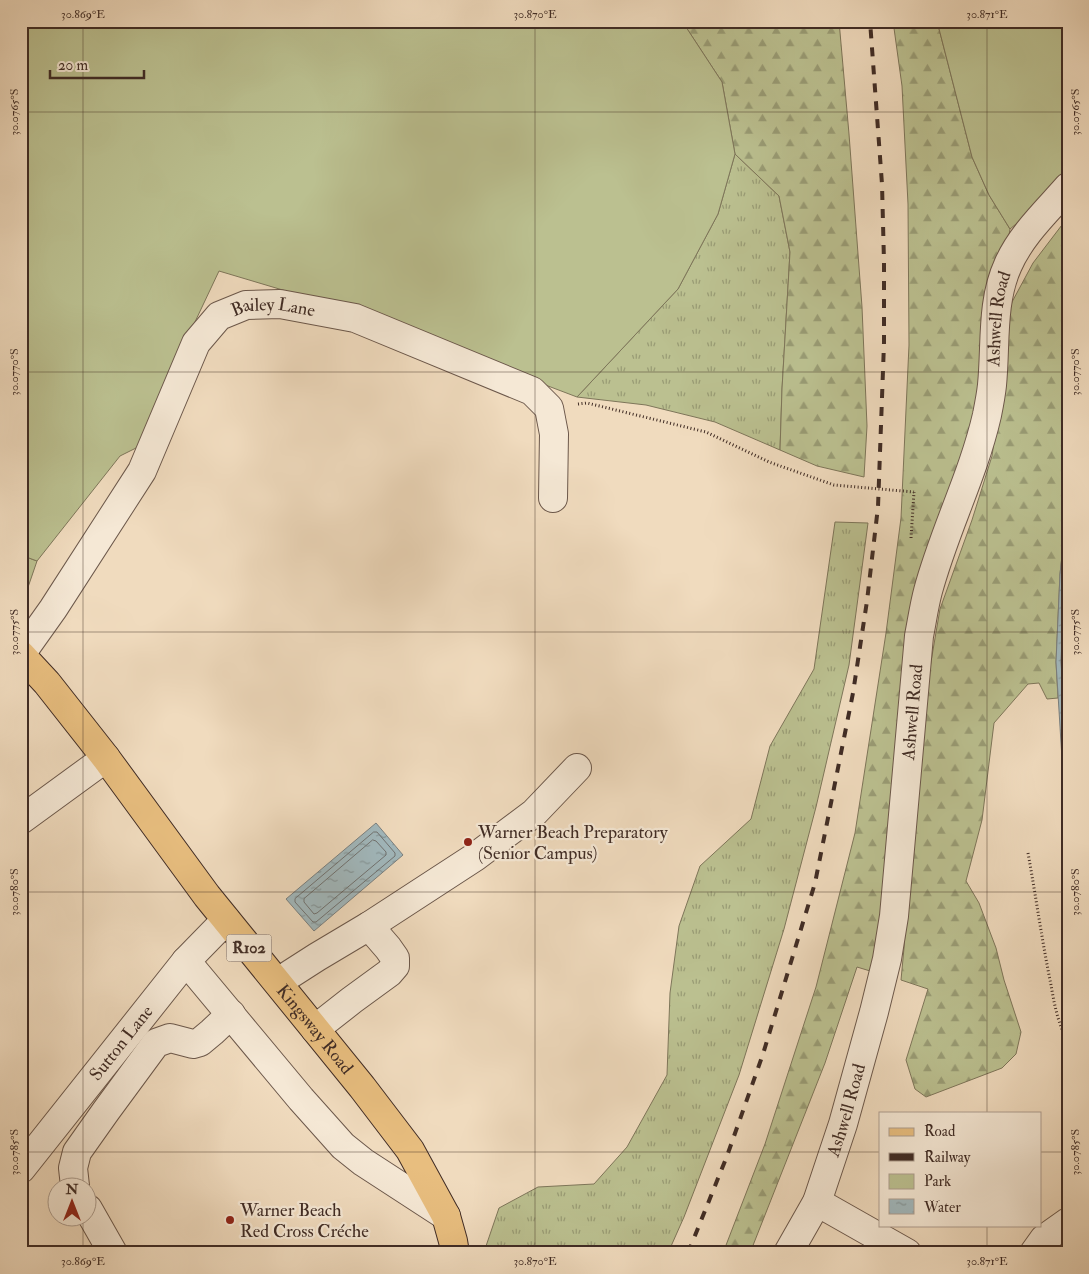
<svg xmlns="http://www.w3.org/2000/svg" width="1089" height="1274" viewBox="0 0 1089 1274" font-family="'IM FELL Double Pica',serif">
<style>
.grass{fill:url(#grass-tufts);stroke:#7e765a}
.forest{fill:url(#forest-firs);stroke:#7e765a}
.park{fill:#bbc090;stroke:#7e765a}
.water{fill:url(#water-ripples);stroke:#7a8080}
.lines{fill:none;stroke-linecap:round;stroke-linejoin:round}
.shore{stroke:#707271;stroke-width:1}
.minor-casing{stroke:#6c584b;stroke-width:30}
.major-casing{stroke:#402c25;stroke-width:30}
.path{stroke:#402c25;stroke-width:3;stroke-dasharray:1 2.5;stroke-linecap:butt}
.minor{stroke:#f5e8d5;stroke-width:28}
.major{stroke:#e8be7f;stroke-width:28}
.rail{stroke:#402c25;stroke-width:4;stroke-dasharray:9 9;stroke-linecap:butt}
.path-bridge{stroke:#402c25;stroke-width:3;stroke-dasharray:1 2.5;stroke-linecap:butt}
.ticks{fill:none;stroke:#402c25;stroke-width:1;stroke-opacity:0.45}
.poi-dot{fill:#8f2418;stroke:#f5e8d5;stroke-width:2}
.labels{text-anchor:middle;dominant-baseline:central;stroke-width:4.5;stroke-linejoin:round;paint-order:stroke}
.shield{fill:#f5e8d5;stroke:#76645a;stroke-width:1}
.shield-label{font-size:16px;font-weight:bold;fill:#402c25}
.street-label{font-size:18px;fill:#402c25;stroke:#f5e8d5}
.poi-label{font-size:18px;fill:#402c25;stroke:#f5e8d5;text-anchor:start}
.neatline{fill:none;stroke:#402c25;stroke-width:2}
.ticks-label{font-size:12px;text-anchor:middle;fill:#402c25}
</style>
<defs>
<pattern id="grass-tufts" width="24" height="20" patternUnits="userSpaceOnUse" patternTransform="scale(1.25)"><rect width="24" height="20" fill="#bbc090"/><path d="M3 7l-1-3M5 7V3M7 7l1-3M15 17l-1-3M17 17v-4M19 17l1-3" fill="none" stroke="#999c75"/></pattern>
<pattern id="forest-firs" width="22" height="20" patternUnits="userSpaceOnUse" patternTransform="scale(1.25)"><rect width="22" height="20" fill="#bbc090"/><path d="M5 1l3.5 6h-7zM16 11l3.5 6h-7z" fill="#999c75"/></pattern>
<pattern id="water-ripples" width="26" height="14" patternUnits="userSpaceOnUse" patternTransform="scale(1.25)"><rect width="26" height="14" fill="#a1b8bd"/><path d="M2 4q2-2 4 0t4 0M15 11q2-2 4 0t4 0" fill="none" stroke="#859699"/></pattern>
</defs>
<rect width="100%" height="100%" fill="#f0dbbe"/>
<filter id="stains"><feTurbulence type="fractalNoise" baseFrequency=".004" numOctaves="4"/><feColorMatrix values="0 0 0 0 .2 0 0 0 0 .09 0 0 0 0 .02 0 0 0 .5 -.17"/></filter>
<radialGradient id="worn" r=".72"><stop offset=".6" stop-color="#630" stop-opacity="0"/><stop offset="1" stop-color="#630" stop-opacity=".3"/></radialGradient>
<path class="grass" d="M735,154l44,42 11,56 -8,137 -2,61 -65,-28 -69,-17 -69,-8 101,-108 40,-75z
M835,522l33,1 -19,142 -33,142 -32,122 -45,146 -55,142 -16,36h-182l-1,-4 14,-41 39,-21 56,-3 33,-37 40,-72 3,-82 9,-67 21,-60 51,-47 19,-73 44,-77z"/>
<path class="forest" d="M682,21h157l10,113 13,173 5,119 -3,51 -47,-11 -37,-16 2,-61 8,-137 -11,-56 -44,-42 -13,-72z
M893,21h44l35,136 17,38 21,34 -25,156 -55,183 -50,406 -23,-7 -32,96 -75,190h-27l42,-109 51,-157 39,-154 31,-200 15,-115 8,-173 -1,-141 -6,-118z
M1068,217v284l-8,73 -4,88 2,36 -11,1 -8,-16 -11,1 -34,39 -12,97 -16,61 13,22 17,45 8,32 17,52 -5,22 -14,14 -76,29 -11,-8 -9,-29 22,-71 -27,-9 3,-32 10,-153 11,-98 15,-88 32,-89 20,-64 9,-65 3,-59 8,-30 21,-39z
M21,555l16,6 -12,35 -4,-1z"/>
<path class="park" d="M21,21h661l40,61 13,72 -17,60 -40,75 -101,108 -234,-89 -124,-37 -25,53 -52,121 -22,11 -83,105 -16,-6z
M937,21h131v160l-58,48 -21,-34 -17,-38z"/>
<path class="water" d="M1068,501v290l-6,-32 -6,-97 4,-88z
M376,823l27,32 -89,76 -28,-32z"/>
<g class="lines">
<path class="shore" d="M1068,547l-3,27 -4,88 7,102
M374,832h3l18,21v3l-79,66h-3l-18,-20v-3z
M373,840l3,1 10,11v3l-69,58 -3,1 -10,-12v-3z"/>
<defs>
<g id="minor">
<path id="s1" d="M21,654l32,-45 89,-138 54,-128 23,-27 27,-11 34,-1 75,14 177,73 17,17 5,26 -1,64"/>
<path d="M21,820l85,-62"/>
<path d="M186,961l115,138 42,47 20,16 83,54"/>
<path d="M278,982l39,-25 52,-31 106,-69 59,-44 43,-45"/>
<path d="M315,1029l37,-29 37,-27 6,-7v-8l-7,-10 -19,-22"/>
<path id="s2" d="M21,1169l165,-208 40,-41"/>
<path d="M75,1186l-2,-18 4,-16 29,-41 50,-68 14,-5 23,6 7,-2 12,-10 19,-18"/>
<path d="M817,1202l90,51"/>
<path d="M88,1209l25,44"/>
<path id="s3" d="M788,1253l29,-51 26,-78 31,-112 13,-53 7,-43 25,-280c3,-15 5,-30 9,-45 16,-60 45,-115 59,-176 2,-10 4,-20 5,-30 4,-40 -1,-83 16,-120 13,-30 39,-54 60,-78"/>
<path d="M1034,1253l10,-14 24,-17"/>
</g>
<g id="major">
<path id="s4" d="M21,655l26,28 59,75 101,138 155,191 48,63 36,66 7,25 2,12"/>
</g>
</defs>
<use href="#minor" class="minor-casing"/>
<use href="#major" class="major-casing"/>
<path class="path" d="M578,404l9,-1 119,29 63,30 65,23 34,3
M911,538l3,-46
M1028,853c8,44 14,88 23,132 3,17 7,41 17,55"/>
<use href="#minor" class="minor"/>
<use href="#major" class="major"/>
<path class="rail" d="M688,1253l39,-97 36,-102 52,-171 38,-190 14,-92 11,-94 6,-164v-81l-2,-78 -12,-163"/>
<path class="path-bridge" d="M868,488l46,4"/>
</g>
<path class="ticks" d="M83,21v1165M535,21v1232M987,21v1092M21,112h1047M21,372h1047M21,632h1047M21,892h1047M21,1152h859M1040,1152h28M83,1216v37M987,1225v28"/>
<g class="poi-dot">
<circle cx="468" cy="842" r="5"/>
<circle cx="230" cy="1220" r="5"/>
</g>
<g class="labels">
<rect class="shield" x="226.5" y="934.5" width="45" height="27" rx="4"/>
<g class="shield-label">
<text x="249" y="948">R102</text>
</g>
<g class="street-label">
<text stroke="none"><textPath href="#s1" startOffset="450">Bailey Lane</textPath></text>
<text stroke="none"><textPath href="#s3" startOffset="965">Ashwell Road</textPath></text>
<text stroke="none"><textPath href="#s3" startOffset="560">Ashwell Road</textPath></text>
<text stroke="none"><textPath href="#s4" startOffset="476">Kingsway Road</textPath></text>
<text stroke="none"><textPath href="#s2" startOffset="161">Sutton Lane</textPath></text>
<text stroke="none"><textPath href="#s3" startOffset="155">Ashwell Road</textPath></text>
</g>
<g class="poi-label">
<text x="478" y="832">Warner Beach Preparatory<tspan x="478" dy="21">(Senior Campus)</tspan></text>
<text x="240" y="1210">Warner Beach<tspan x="240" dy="21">Red Cross Créche</tspan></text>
</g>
</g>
<rect width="1089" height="1274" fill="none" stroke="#f0dbbe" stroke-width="55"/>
<rect x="879" y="1112" width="162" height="115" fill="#f5e8d5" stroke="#ad9d8f"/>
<rect x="889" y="1128" width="25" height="8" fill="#e8be7f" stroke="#ad9d8f"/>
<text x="924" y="1136" font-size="15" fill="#402c25">Road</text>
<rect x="889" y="1153" width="25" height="8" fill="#402c25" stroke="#ad9d8f"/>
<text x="924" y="1162" font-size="15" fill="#402c25">Railway</text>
<rect x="889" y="1174" width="25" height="15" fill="#bbc090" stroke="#ad9d8f"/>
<text x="924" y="1186" font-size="15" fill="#402c25">Park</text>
<rect x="889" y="1199" width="25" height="15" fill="url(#water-ripples)" stroke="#ad9d8f"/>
<text x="924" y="1212" font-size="15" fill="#402c25">Water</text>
<g transform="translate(72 1202)"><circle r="24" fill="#f5e8d5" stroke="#ad9d8f"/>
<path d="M0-4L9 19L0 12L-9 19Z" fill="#8f2418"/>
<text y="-8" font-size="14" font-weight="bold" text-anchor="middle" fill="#402c25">N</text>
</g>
<path d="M50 70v8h94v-8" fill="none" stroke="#402c25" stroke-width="2.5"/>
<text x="58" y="70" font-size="15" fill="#402c25" stroke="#f5e8d5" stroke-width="4" paint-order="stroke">20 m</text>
<rect x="28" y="28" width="1034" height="1218" class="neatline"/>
<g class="ticks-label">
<text x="83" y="18">30.869°E</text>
<text x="535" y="18">30.870°E</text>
<text x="987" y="18">30.871°E</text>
<text transform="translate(14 112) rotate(-90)" y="4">30.0765°S</text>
<text transform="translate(1075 112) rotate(-90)" y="4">30.0765°S</text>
<text transform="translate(14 372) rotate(-90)" y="4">30.0770°S</text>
<text transform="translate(1075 372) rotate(-90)" y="4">30.0770°S</text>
<text transform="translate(14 632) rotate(-90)" y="4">30.0775°S</text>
<text transform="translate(1075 632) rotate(-90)" y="4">30.0775°S</text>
<text transform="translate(14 892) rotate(-90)" y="4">30.0780°S</text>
<text transform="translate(1075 892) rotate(-90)" y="4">30.0780°S</text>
<text transform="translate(14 1152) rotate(-90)" y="4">30.0785°S</text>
<text transform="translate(1075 1152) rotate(-90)" y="4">30.0785°S</text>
<text x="83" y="1265">30.869°E</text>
<text x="535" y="1265">30.870°E</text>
<text x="987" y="1265">30.871°E</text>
</g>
<rect width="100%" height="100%" filter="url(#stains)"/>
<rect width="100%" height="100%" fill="url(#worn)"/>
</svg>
